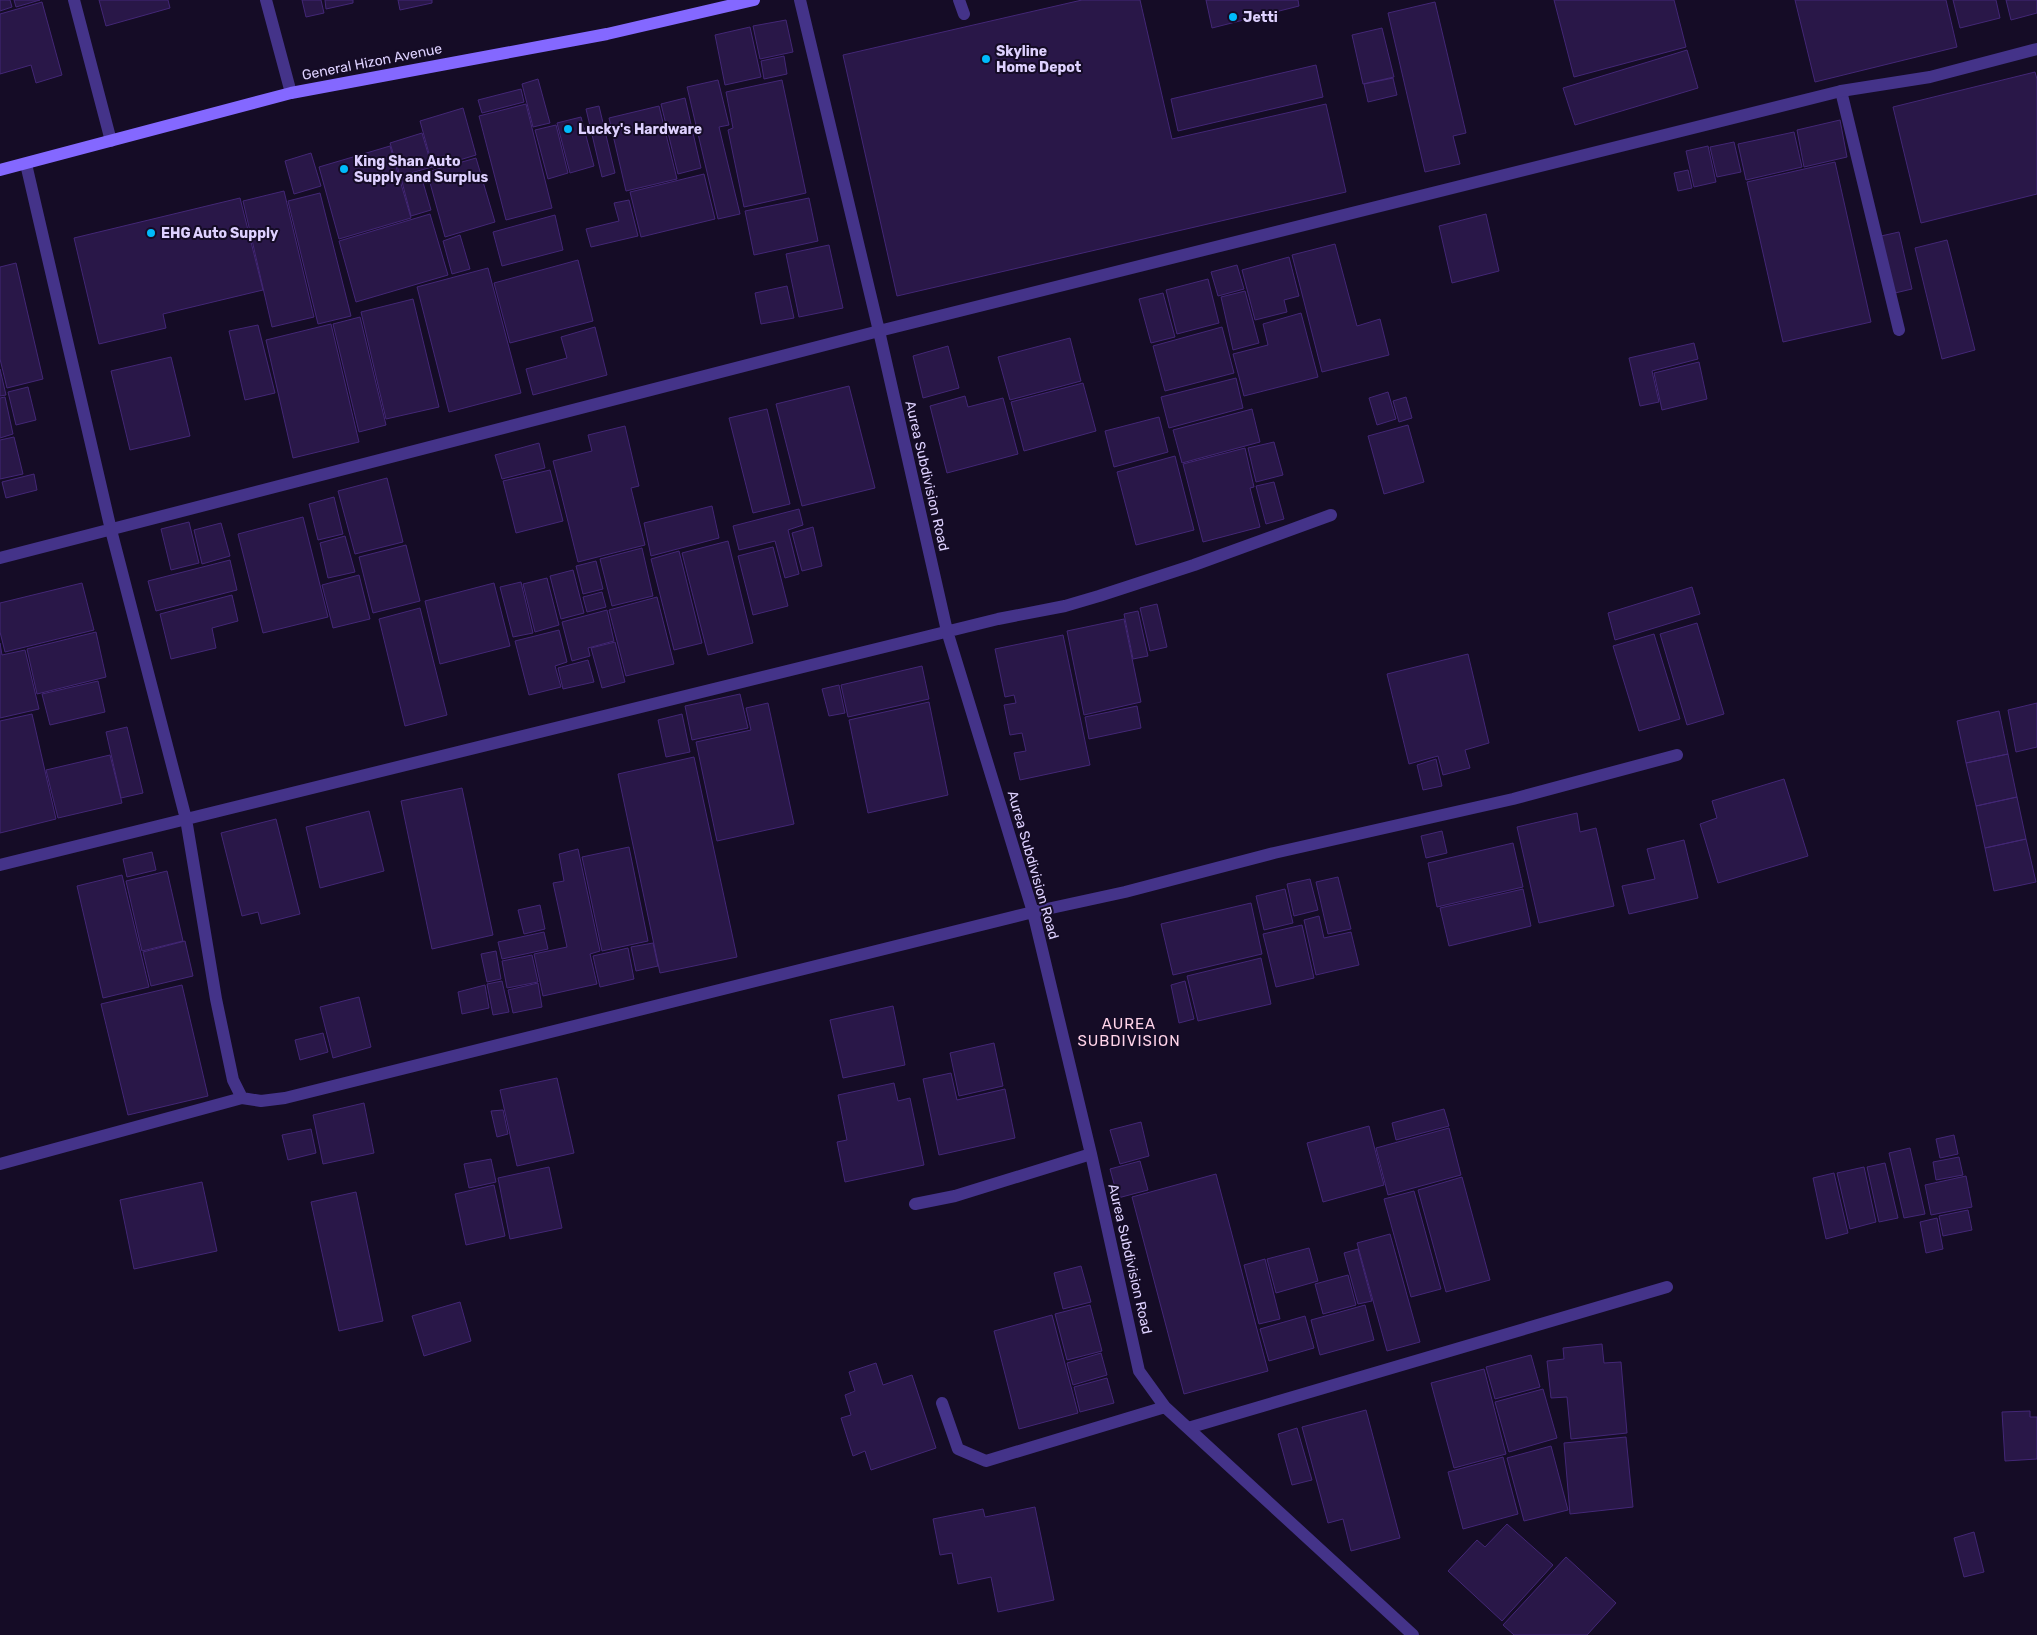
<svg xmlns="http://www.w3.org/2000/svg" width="2037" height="1635" viewBox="0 0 2037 1635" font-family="Rubik,sans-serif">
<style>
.building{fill:#291748;stroke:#432776}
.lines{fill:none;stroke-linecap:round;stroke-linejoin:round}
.service{stroke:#443389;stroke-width:12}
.minor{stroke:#443389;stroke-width:12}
.secondary{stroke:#8468ff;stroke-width:12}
.poi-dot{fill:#00bbfc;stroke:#150c26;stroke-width:2}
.labels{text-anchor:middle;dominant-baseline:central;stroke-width:4;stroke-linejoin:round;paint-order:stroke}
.poi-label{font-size:14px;font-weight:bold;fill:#ded1ff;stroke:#150c26;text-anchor:start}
.street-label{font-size:14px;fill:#ded1ff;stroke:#150c26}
.neighbourhood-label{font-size:15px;letter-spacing:1px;fill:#ffd3e8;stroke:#150c26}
</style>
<rect width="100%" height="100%" fill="#150c26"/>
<path class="building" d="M0,0h10l2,7 -12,4z
M14,0h26l-24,7z
M99,0h69l2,8 -64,18z
M302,0h19l3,13 -18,4z
M325,0h28v3l-27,6z
M398,0h34v3l-32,7z
M1082,0h58l32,139 154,-35 20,88 -449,104 -54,-241z
M1206,0h92l1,6 -87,22z
M1554,0h120l12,47 -112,30z
M1795,0h151l11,47 -142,35z
M1953,0h43l4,18 -40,10z
M2006,0h31v13l-26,7z
M42,2l20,73 -26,8 -5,-18 -31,9v-60z
M1435,2l31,131 -13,3 7,28 -35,8 -37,-159z
M786,20l7,32 -33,7 -7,-33z
M750,27l11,50 -36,8 -10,-50z
M1382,28l12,49 -31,7 -11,-49z
M1687,50l11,38 -123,37 -12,-37z
M784,56l3,18 -23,5 -3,-18z
M1316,65l7,32 -145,34 -7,-32z
M2035,72l2,7v115l-116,29 -28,-116z
M1393,78l4,17 -29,7 -4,-18z
M538,79l12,44 -17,4 -11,-43z
M718,80l11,45 -10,2 21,87 -22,5 -31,-132z
M782,80l24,113 -62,14 -16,-77 5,-2 -7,-36z
M521,89l3,13 -42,11 -4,-13z
M685,98l16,70 -23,6 -17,-70z
M526,104l26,104 -46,12 -27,-104z
M599,106l16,67 -13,4 -16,-68z
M659,106l18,73 -51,12 -17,-73z
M463,108l13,47 -43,13 -13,-47z
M581,117l13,49 -24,7 -13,-50z
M1840,120l7,37 -43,10 -7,-37z
M556,125l12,48 -20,6 -13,-49z
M1794,132l8,35 -56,13 -8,-36z
M422,133l10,34 -32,9 -10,-33z
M1734,142l7,30 -24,5 -7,-30z
M390,146l21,72 -72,21 -20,-72z
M1708,146l8,36 -22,5 -8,-36z
M311,153l10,33 -27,8 -9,-33z
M476,158l19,64 -50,15 -18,-65z
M1835,162l36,160 -88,20 -36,-160z
M1688,170l4,18 -14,3 -4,-18z
M420,172l11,38 -20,6 -10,-38z
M704,174l11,45 -74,18 -11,-45z
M284,191l30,126 -42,10 -29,-126z
M320,193l31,123 -33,8 -30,-123z
M240,198l23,92 -100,24 3,14 -67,16 -25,-106z
M809,198l9,43 -64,14 -9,-44z
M629,200l9,36 -47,11 -5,-18 33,-8 -5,-18z
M430,214l18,61 -92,27 -17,-61z
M1486,214l13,57 -47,12 -13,-57z
M555,215l8,35 -61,16 -9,-34z
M1899,232l13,57 -17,4 -14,-57z
M460,235l10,34 -18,5 -9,-33z
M1947,240l28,110 -33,9 -27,-111z
M1335,244l22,82 23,-7 9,36 -67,17 -30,-117z
M829,245l14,63 -44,9 -13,-63z
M1289,257l10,39 -15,4 3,12 -32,8 -13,-50z
M578,260l15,61 -83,22 -16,-60z
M16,263l27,116 -36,9 -7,-29v-92z
M1237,265l7,24 -26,7 -7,-24z
M488,268l33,125 -72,19 -32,-125z
M1208,279l11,44 -42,11 -11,-44z
M787,286l7,32 -33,6 -6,-31z
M1245,291l14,52 -26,7 -12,-53z
M1163,293l12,44 -24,6 -12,-44z
M413,299l26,108 -53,12 -25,-107z
M1301,313l17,64 -74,19 -11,-42 35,-9 -5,-21z
M360,317l26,108 -27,7 -26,-108z
M331,324l28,118 -66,16 -27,-118z
M258,325l17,68 -30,7 -16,-69z
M595,327l12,48 -74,20 -7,-26 41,-11 -6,-21z
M1222,327l12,46 -69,18 -12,-45z
M1070,338l11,43 -71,19 -12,-43z
M1694,343l4,16 -46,12 7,31 -19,4 -11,-48z
M948,346l11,42 -36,10 -10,-42z
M171,357l19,79 -60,14 -19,-79z
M1699,362l8,37 -45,11 -8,-37z
M0,369l6,26 -6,1z
M1236,378l7,30 -74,20 -8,-31z
M1083,383l13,48 -72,20 -13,-49z
M849,386l26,102 -73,18 -26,-102z
M28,387l8,33 -20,5 -8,-33z
M1388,392l8,27 -19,6 -8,-27z
M965,396l3,11 35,-9 15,56 -71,19 -17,-67z
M5,397l8,37 -13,4v-40z
M1406,397l6,21 -13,4 -6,-21z
M767,409l23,95 -37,9 -24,-95z
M1252,409l8,33 -78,21 -9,-33z
M1159,417l9,35 -54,15 -9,-36z
M1408,425l16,57 -40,12 -16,-58z
M625,426l14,60 -8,2 14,57 -67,17 -25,-101 39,-10 -4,-16z
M14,437l9,37 -23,5v-39z
M1274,442l9,33 -27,7 -8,-34z
M539,443l6,25 -43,11 -7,-24z
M1245,448l9,39 -4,1 10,39 -57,15 -20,-78z
M1175,456l19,74 -58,15 -19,-73z
M550,470l13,51 -47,12 -13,-52z
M34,474l3,16 -31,8 -4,-16z
M387,478l16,64 -48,12 -17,-63z
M1274,482l10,37 -18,5 -10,-38z
M334,497l9,37 -25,6 -9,-36z
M712,506l7,32 -68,18 -7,-33z
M799,509l4,16 -15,5 11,44 -14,4 -10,-37 -36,9 -6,-24z
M303,517l25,100 -65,16 -25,-99z
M189,522l10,41 -28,7 -10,-41z
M221,523l9,33 -28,8 -8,-34z
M813,527l9,39 -20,5 -10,-38z
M345,536l10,36 -27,6 -8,-35z
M728,541l25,102 -45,12 -26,-102z
M406,545l14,56 -47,12 -14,-56z
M773,547l15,59 -35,9 -15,-59z
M642,548l11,48 -41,10 -12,-47z
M679,551l23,92 -28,7 -23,-91z
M230,560l7,30 -81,21 -8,-30z
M596,561l7,28 -20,5 -7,-28z
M573,570l11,43 -23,6 -11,-43z
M359,575l11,44 -37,9 -11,-43z
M547,578l12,47 -24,7 -12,-48z
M521,582l12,51 -20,4 -13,-50z
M82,583l12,47 -89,22 -5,-20v-29z
M494,583l16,63 -70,18 -15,-63z
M1692,587l8,27 -85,26 -7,-27z
M602,592l4,15 -19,5 -4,-15z
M232,595l6,26 -26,7 4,20 -45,11 -11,-45z
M657,597l17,67 -48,12 -17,-66z
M1157,604l10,43 -17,4 -10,-43z
M420,608l27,107 -42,11 -26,-107z
M607,610l7,31 -26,7 2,8 -18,5 -10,-39z
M1138,611l10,45 -15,3 -9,-45z
M1124,619l17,83 -57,13 -17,-84z
M1697,623l27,91 -37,11 -27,-91z
M559,630l8,32 -12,4 6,21 -32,8 -14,-54z
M96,632l10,45 -69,17 -10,-45z
M1654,634l26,85 -41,12 -26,-85z
M1063,635l27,130 -70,15 -6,-27 12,-2 -4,-18 -12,2 -6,-30 12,-2 -2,-8 -9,2 -10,-48z
M615,642l10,40 -23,6 -11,-40z
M0,643l2,12 23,-5 14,59 -39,9z
M1468,654l21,89 -24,7 5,18 -27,7 -5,-19 -29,8 -22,-90z
M588,660l6,22 -31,7 -5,-21z
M922,666l7,33 -81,18 -7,-32z
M98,681l7,31 -55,13 -8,-31z
M839,685l6,28 -16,3 -7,-27z
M740,694l8,34 -56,12 -7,-34z
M929,702l19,93 -80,18 -19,-93z
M768,703l26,121 -77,17 -21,-99 55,-12 -5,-22z
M2037,703v44l-21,5 -8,-42z
M1137,706l4,22 -52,11 -4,-22z
M1999,711l9,43 -42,9 -9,-42z
M32,714l24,105 -56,14v-112z
M682,714l8,38 -24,5 -8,-37z
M127,727l16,66 -22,5 -15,-66z
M2008,754l9,43 -41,9 -10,-43z
M110,755l12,48 -64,15 -12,-48z
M694,757l43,200 -77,16 -42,-199z
M1436,759l6,27 -19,4 -6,-25z
M1784,779l24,77 -90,27 -18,-59 17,-6 -5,-17z
M462,788l31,147 -61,14 -31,-148z
M2017,797l9,42 -41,9 -9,-42z
M369,811l15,60 -64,17 -14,-61z
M1577,813l3,19 16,-4 18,78 -75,17 -22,-96z
M276,819l24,95 -39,10 -3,-12 -16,4 -21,-83z
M1442,831l5,22 -21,5 -5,-22z
M2026,839l10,43 -42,9 -9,-43z
M1684,840l14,58 -69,16 -7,-28 33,-7 -8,-30z
M1513,843l10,44 -86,20 -9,-44z
M629,847l19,94 -46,10 -20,-94z
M578,849l22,102 -10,3 7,30 -54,12 -9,-42 33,-7 -14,-64 11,-2 -5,-27z
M152,852l4,18 -29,7 -4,-18z
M167,871l16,70 -41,10 -16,-70z
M122,875l27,112 -46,11 -26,-112z
M1338,877l13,52 -23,5 -12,-52z
M1310,879l8,31 -24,6 -7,-32z
M1285,889l8,34 -29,7 -8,-34z
M1523,889l8,37 -82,20 -9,-38z
M1251,903l11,51 -89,21 -12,-51z
M540,905l5,24 -21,5 -6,-24z
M1319,916l5,22 27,-6 8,33 -43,10 -12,-55z
M1302,925l12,53 -38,9 -13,-53z
M544,932l4,17 -46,10 -4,-17z
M185,941l8,35 -42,10 -8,-34z
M653,943l5,23 -22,5 -5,-24z
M628,948l6,31 -34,8 -7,-31z
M496,951l5,28 -14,3 -6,-28z
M532,955l6,27 -31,6 -5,-27z
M1261,958l10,46 -73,17 -11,-45z
M502,981l7,31 -16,3 -6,-31z
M1185,981l9,38 -15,4 -8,-38z
M538,983l4,24 -29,6 -5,-23z
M182,985l26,111 -80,19 -27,-111z
M485,985l4,23 -27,6 -4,-22z
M359,997l12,50 -38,11 -13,-51z
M893,1006l12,59 -62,13 -13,-58z
M323,1033l5,19 -28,8 -5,-20z
M994,1043l9,43 -44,10 -9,-43z
M951,1073l6,27 48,-11 10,49 -76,17 -16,-76z
M557,1078l17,75 -57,13 -17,-76z
M894,1083l4,18 12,-3 14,67 -79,17 -8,-40 10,-2 -9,-45z
M364,1103l10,50 -51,11 -10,-49z
M1444,1109l5,17 -53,14 -4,-17z
M503,1110l5,24 -11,3 -6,-26z
M1141,1122l8,34 -29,8 -10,-34z
M1369,1126l15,59 -61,17 -16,-59z
M1449,1128l12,47 -73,20 -12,-47z
M311,1129l5,24 -28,7 -6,-25z
M1954,1135l4,19 -18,4 -4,-19z
M1910,1148l15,66 -21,4 -15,-65z
M1959,1157l4,18 -27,5 -3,-18z
M491,1159l5,23 -27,6 -5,-24z
M1140,1161l8,29 -30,8 -8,-29z
M1885,1163l13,55 -19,4 -12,-55z
M549,1167l13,61 -52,11 -12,-61z
M1864,1167l12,55 -26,7 -13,-56z
M1834,1173l14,60 -22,6 -13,-61z
M1216,1174l52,197 -84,23 -52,-197z
M1966,1176l6,31 -41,8 -6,-30z
M1462,1177l28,103 -44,12 -28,-102z
M202,1182l15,69 -83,18 -14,-69z
M494,1185l11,51 -39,9 -11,-51z
M1414,1191l27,98 -30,8 -27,-98z
M356,1192l27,129 -44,10 -28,-129z
M1968,1210l4,20 -29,6 -4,-20z
M1937,1218l6,31 -17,4 -6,-31z
M1390,1234l30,108 -33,9 -30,-108z
M1309,1248l9,33 -42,12 -9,-34z
M1358,1249l14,52 -14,3 -14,-51z
M1265,1259l15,60 -21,5 -15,-59z
M1081,1266l10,36 -28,7 -9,-36z
M1348,1275l8,30 -33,9 -8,-30z
M460,1302l11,39 -47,15 -12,-40z
M1090,1305l12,46 -35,9 -12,-46z
M1365,1305l9,35 -54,15 -9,-35z
M1052,1315l26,98 -59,16 -25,-98z
M1305,1316l9,32 -45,13 -9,-32z
M1602,1344l2,19 17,-1 6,71 -56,6 -4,-42 -16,1 -4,-37 17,-2 -1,-11z
M1101,1353l6,22 -34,10 -6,-22z
M1531,1355l9,32 -45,12 -9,-32z
M876,1363l7,22 29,-10 24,73 -65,22 -6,-19 -12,5 -12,-38 10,-3 -6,-20 10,-4 -6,-19z
M1484,1369l22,85 -52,14 -23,-85z
M1107,1378l7,25 -34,9 -6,-25z
M1543,1389l14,49 -48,14 -14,-50z
M1366,1410l34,128 -49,13 -8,-32 -15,4 -26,-96z
M2030,1411v6h7v42l-32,2 -3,-49z
M1297,1428l15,52 -20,5 -14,-51z
M1626,1437l7,70 -63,7 -6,-71z
M1551,1446l17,64 -44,11 -17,-63z
M1503,1457l15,57 -55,15 -15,-57z
M1035,1507l19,93 -56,12 -7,-35 -33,7 -6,-31 -12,2 -7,-36 50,-10 2,8z
M1507,1524l46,41 -51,56 -54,-50 29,-31 8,7z
M1974,1532l10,40 -20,5 -10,-39z
M1566,1557l50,46 -29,32h-73l-11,-10z"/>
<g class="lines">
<path class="service" d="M74,0l37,141
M266,0l25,93
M959,0l5,14
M1841,91l58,239"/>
<path class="minor" d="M800,0l79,331 68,300 86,281 58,242 48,217 26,36 248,228
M26,164l85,366 75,289 30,180 17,81 9,18
M0,558l879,-227 962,-240 89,-14 107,-28
M0,865l998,-246 67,-13 34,-10 95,-31 137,-50
M0,1164l242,-66 19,3 24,-3 748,-186 92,-20 149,-39 239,-54 164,-44
M915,1204l40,-8 136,-42
M942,1403l16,46 28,12 179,-54
M1188,1428l479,-141"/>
<path class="secondary" d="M0,170l291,-77 316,-59 147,-34"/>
</g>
<g class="poi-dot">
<circle cx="1233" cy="17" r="5"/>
<circle cx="986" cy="59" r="5"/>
<circle cx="568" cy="129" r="5"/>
<circle cx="344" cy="169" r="5"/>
<circle cx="151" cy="233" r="5"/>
</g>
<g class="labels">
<g class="poi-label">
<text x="1243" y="17">Jetti</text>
<text x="996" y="51">Skyline<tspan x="996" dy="16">Home Depot</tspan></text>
<text x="578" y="129">Lucky's Hardware</text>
<text x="354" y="161">King Shan Auto<tspan x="354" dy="16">Supply and Surplus</tspan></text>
<text x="161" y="233">EHG Auto Supply</text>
</g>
<g class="street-label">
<text transform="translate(372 62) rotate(-11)">General Hizon Avenue</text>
<text transform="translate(927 476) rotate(77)">Aurea Subdivision Road</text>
<text transform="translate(1033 865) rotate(74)">Aurea Subdivision Road</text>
<text transform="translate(1130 1259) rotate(77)">Aurea Subdivision Road</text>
</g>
<g class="neighbourhood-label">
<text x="1129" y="1024">AUREA<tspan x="1129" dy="17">SUBDIVISION</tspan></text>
</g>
</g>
</svg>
